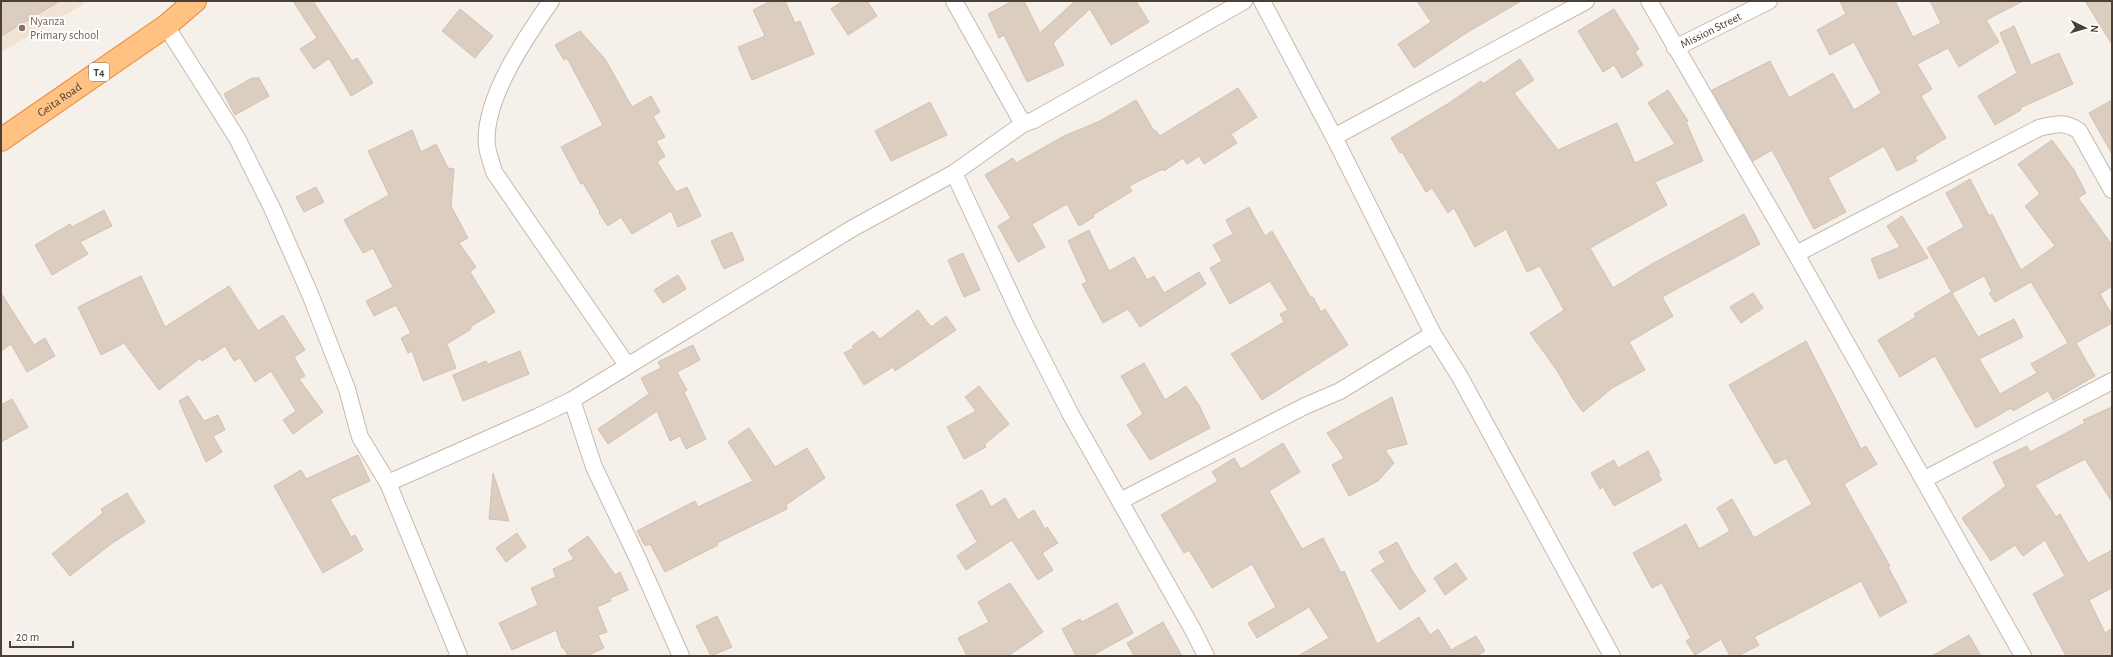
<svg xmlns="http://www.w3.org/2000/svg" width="2113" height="657" viewBox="0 0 2113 657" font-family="'Alegreya Sans',sans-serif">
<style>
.education{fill:#f0e3d3}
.building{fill:#dccdc1;stroke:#d5c0b0}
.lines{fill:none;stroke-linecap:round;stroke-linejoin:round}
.minor-casing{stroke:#c6b9ae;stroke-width:18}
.trunk-casing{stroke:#ec852e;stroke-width:24}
.minor{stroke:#fff;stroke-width:16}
.trunk{stroke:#ffc283;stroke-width:22}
.education-dot{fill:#8d6e63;stroke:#fff;stroke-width:1.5}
.labels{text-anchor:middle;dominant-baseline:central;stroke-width:4;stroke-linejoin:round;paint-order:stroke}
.shield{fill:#fff;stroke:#817973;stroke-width:1}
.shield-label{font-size:11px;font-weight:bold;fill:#4b4037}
.education-label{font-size:12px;fill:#785e54;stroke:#fff;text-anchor:start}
.street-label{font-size:12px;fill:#4b4037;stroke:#fff}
</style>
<rect width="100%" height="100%" fill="#f6f0ea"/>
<path class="education" d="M1,1h81l2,3 -83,48z"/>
<path class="building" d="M1,1h59l-59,35z
M293,1h20l39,60 5,-3 16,25 -22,13 -21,-36 -2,-1 -14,10 -14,-20 17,-11z
M771,1h14l10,22 5,-2 14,33 -62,26 -14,-33 27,-11 -12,-26z
M843,1h24l10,15 -29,19 -17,-26z
M1013,1h11l16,32 35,-32h61l13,21 -38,23 -21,-36 -37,34 11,22 -37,17 -23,-47 -5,3 -11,-24z
M1417,1h104l-58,34 -49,33 -16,-24 33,-22z
M1840,1h55l18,36 28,-14 -11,-22h93l-37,19 13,22 -40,25 -11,-19 -31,16 15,25 -11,7 25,42 -31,19 2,4 -20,10 -13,-25 -56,32 18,34 -32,17 -42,-79 -19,11 -41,-71 58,-29 19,37 44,-25 21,37 27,-17 -27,-51 -24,13 -13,-25 29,-16z
M2085,1h27v43z
M460,9l33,27 -18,22 -33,-27z
M1614,9l25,40 -4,3 8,13 -21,13 -8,-13 -11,7 -25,-41z
M2014,26l17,39 28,-12 14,31 -53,24 1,2 -26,15 -17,-29 39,-23 -17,-40z
M580,31l25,28 27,48 19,-11 9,16 -7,4 12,21 -9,4 9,15 -8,6 19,30 11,-5 14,29 -23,11 -7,-16 -39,23 -11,-17 -13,9 -9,-13 1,-1 -17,-29 -2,1 -20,-37 42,-22 -36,-67 -3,2 -9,-15z
M1520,59l14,21 -20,13 44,57 59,-27 18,40 40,-19 -27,-41 20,-13 20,31 -2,1 17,39 -48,21 12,23 -77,43 23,40 37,-23 94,-51 16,30 -98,53 11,19 -44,26 16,28 -33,18 -29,24 -11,-15 -14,-25 -28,-39 34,-23 -24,-44 -13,6 -21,-43 -31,18 -21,-39 -6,5 -16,-25 -6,4 -24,-40 -2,1 -9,-15 58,-35 32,-22 2,3z
M252,78h7l10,18 -34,19 -11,-21z
M1238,88l19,29 -26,17 6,9 -33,21 -5,-8 -12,8 -4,-6 -19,13 -1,-2 -34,17 3,5 -39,24 1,2 -15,9 -12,-22 -35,20 13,23 -27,15 -20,-36 13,-8 -26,-43 28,-17 3,5 48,-27 36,-15 36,-21 18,31 1,-1 5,6z
M2112,100v54l-23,-41z
M930,102l17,33 -56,26 -16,-30z
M412,130l9,22 15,-8 12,24 6,1 -3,37 17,32 -9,5 17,24 -6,5 25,40 -25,15 1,2 -24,15 9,24 -33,13 -11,-30 -4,2 -7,-15 10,-5 -15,-28 -22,11 -8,-15 27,-14 -20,-39 -10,5 -19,-33 45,-25 -21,-44z
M2052,140l22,30 12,23 -8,5 34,47v41l-12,8 12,21v8l-36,20 19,33 -42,24 -5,-9 -35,20 -2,-3 -35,20 -41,-72 -35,21 -22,-37 38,-23 -2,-3 37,-22 27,45 36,-18 9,18 -44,22 21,35 37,-21 -6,-9 37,-21 -37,-61 -36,20 -6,-9 3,-2 -8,-15 -32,17 -25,-45 37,-21 -18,-34 24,-14 19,37 3,-2 29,56 34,-24 -30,-40 15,-12 -22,-30z
M316,187l8,15 -20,10 -8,-15z
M1249,207l16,29 7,-5 39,67 2,-1 8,15 4,-3 23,36 -86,55 -31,-46 53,-32 -4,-8 8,-4 -18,-29 -40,23 -20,-36 12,-7 -9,-16 20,-11 -7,-14z
M104,210l8,16 -32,16 8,12 -36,21 -17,-30 35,-21 2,3z
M1902,216l26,42 -49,21 -8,-20 29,-12 -13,-21z
M1089,230l20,41 25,-14 13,23 7,-4 10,17 35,-21 7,12 -66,43 -12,-18 -25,14 -21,-39 5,-2 -19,-41z
M732,232l12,28 -20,9 -13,-28z
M963,253l17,37 -16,7 -16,-37z
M678,275l8,14 -23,14 -9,-13z
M141,276l24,51 64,-41 29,45 25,-16 22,35 -11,7 11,19 -6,3 24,33 -30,22 -10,-14 13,-9 -25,-40 -16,11 -15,-24 -6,3 -9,-15 -23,15 -2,-3 -41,32 -35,-47 -23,12 -23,-48z
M1,293l33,52 11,-7 10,18 -28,16 -16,-28 -10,7z
M1753,293l10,15 -22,15 -11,-16z
M918,310l13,17 15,-11 10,14 -61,41 -2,-4 -29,18 -20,-32 10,-5 -2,-2 21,-15 7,8z
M1806,341l55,108 5,-3 11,18 -33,20 46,82 -2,1 19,35 -27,15 -19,-36 -107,56 5,8 -21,11h-8l-9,-17 -26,16 -9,-14 5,-3 -29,-55 -10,5 -19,-35 53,-29 13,25 31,-18 -13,-23 15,-9 22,39 58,-34 -26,-46 -11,6 -46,-79z
M693,345l7,15 -23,12 10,18 -3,2 22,47 -20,10 -6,-13 -10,5 -13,-30 -49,33 -10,-15 51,-35 -8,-16 20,-10 -3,-6z
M520,351l9,23 -66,27 -10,-26 33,-14 2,3z
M1144,363l21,37 21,-14 13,19 11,23 -60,32 -23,-35 16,-11 -22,-38z
M979,386l30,38 -24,20 1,3 -22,12 -17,-32 29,-16 -11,-14z
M188,396l16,25 14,-6 7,15 -12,6 9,16 -16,10 -27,-61z
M1392,397l15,47 -22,6 9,13 -16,18 -29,15 -17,-31 12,-7 -17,-25z
M12,399l16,28 -27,15v-37z
M2112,407v95l-27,-43 -50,26 21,32 4,-3 28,49 24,-13v38l-23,12 16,33 7,-5v28h-46l-33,-62 32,-18 -20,-36 -22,16 -8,-11 -24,16 -29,-43 44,-32 -13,-24 34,-16 3,6 55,-29 -2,-3z
M749,428l26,39 32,-19 18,30 -39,27 1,4 -70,34 1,2 -53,27 -15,-28 -5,2 -8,-15 58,-30 3,6 55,-26 -25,-39z
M1283,443l17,29 -31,19 33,58 21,-11 18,35 3,-2 33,73 42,-27 11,18 8,-6 13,21 25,-14 9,15 -9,5h-178l31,-18 -20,-31 -52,31 -9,-15 28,-16 -24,-43 -40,24 -23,-38 -5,3 -23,-38 57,-34 -6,-9 22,-14 7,11z
M1648,451l12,22 -2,1 4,6 -48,26 -11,-19 -3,2 -9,-16 23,-13 4,8z
M358,455l12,26 -40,18 21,38 4,-2 8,15 -40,23 -49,-87 27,-16 5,9z
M493,473l16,48 -20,-2z
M982,490l9,17 14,-9 13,22 16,-10 11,19 2,-2 11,16 -16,10 11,17 -15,10 -26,-40 -46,30 -9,-14 20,-14 -21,-37z
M127,493l18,29 -34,22 -41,32 -18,-22 51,-41 -2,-4z
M517,533l9,14 -20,15 -10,-14z
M588,536l27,39 5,-3 8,18 -18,8 1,3 -14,6 10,25 -9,3 6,13 -17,8h-19l-4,-8h-2l-6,-18 -44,20 -13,-27 39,-18 -7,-17 25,-11 -3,-8 21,-10 -6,-9z
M1397,542l16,30 13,19 -26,19 -29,-40 14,-8 -6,-10z
M1456,563l11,16 -22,16 -11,-17z
M1010,583l33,49 -35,24h-41l-9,-18 31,-16 -11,-20z
M1117,603l16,30 -42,23h-15l-14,-27 18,-10 2,3z
M717,616l15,31 -21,9 -15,-30z
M1163,622l19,34h-48l-7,-13z
M1969,635l12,21h-49z"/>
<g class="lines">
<defs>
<g id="minor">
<path d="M551,1c-25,36 -69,100 -64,145 1,8 5,18 7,26l133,193"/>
<path d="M954,1l69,123"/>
<path d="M1262,1l72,136 99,197 27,43 152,279"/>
<path d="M1649,1l147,253 227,402"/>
<path d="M166,26l71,112 35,70 38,86 37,95 13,48 28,46 71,173"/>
<path id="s1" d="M1675,48l94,-47"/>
<path d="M1334,137l252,-136"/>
<path d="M954,173l70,150 47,92 122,215 13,26"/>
<path d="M1796,254l243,-126c16,-4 26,-7 40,3l33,59"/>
<path d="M572,400l22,67 44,92 43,97"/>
<path d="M1925,479l187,-98"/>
<path d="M388,483l149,-66 35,-17 281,-172 101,-55 69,-49 11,-4 210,-119"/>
<path d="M1120,501l185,-95 35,-15 93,-57"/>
</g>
<g id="trunk">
<path id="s2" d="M1,140l165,-114 29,-25"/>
</g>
</defs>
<use href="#minor" class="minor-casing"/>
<use href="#trunk" class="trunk-casing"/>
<use href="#minor" class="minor"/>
<use href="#trunk" class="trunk"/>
</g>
<circle class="education-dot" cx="22" cy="28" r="4"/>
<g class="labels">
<rect class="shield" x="89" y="63" width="20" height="18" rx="3"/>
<g class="shield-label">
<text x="99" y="72">T4</text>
</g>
<g class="education-label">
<text x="30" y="21">Nyanza<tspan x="30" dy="14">Primary school</tspan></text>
</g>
<g class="street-label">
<text stroke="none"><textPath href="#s1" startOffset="40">Mission Street</textPath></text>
<text stroke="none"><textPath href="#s2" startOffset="71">Geita Road</textPath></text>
</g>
</g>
<rect width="2113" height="657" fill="none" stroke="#4b4037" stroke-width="4"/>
<g transform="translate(2085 28) rotate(95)" stroke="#ffffff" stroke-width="3" paint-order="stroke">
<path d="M0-3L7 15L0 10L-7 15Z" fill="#4b4037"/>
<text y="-6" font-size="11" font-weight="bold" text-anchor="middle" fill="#4b4037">N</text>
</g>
<path d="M10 641v6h63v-6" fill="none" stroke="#4b4037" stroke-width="2"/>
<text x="16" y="641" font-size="12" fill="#4b4037" stroke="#ffffff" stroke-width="3" paint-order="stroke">20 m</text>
</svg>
